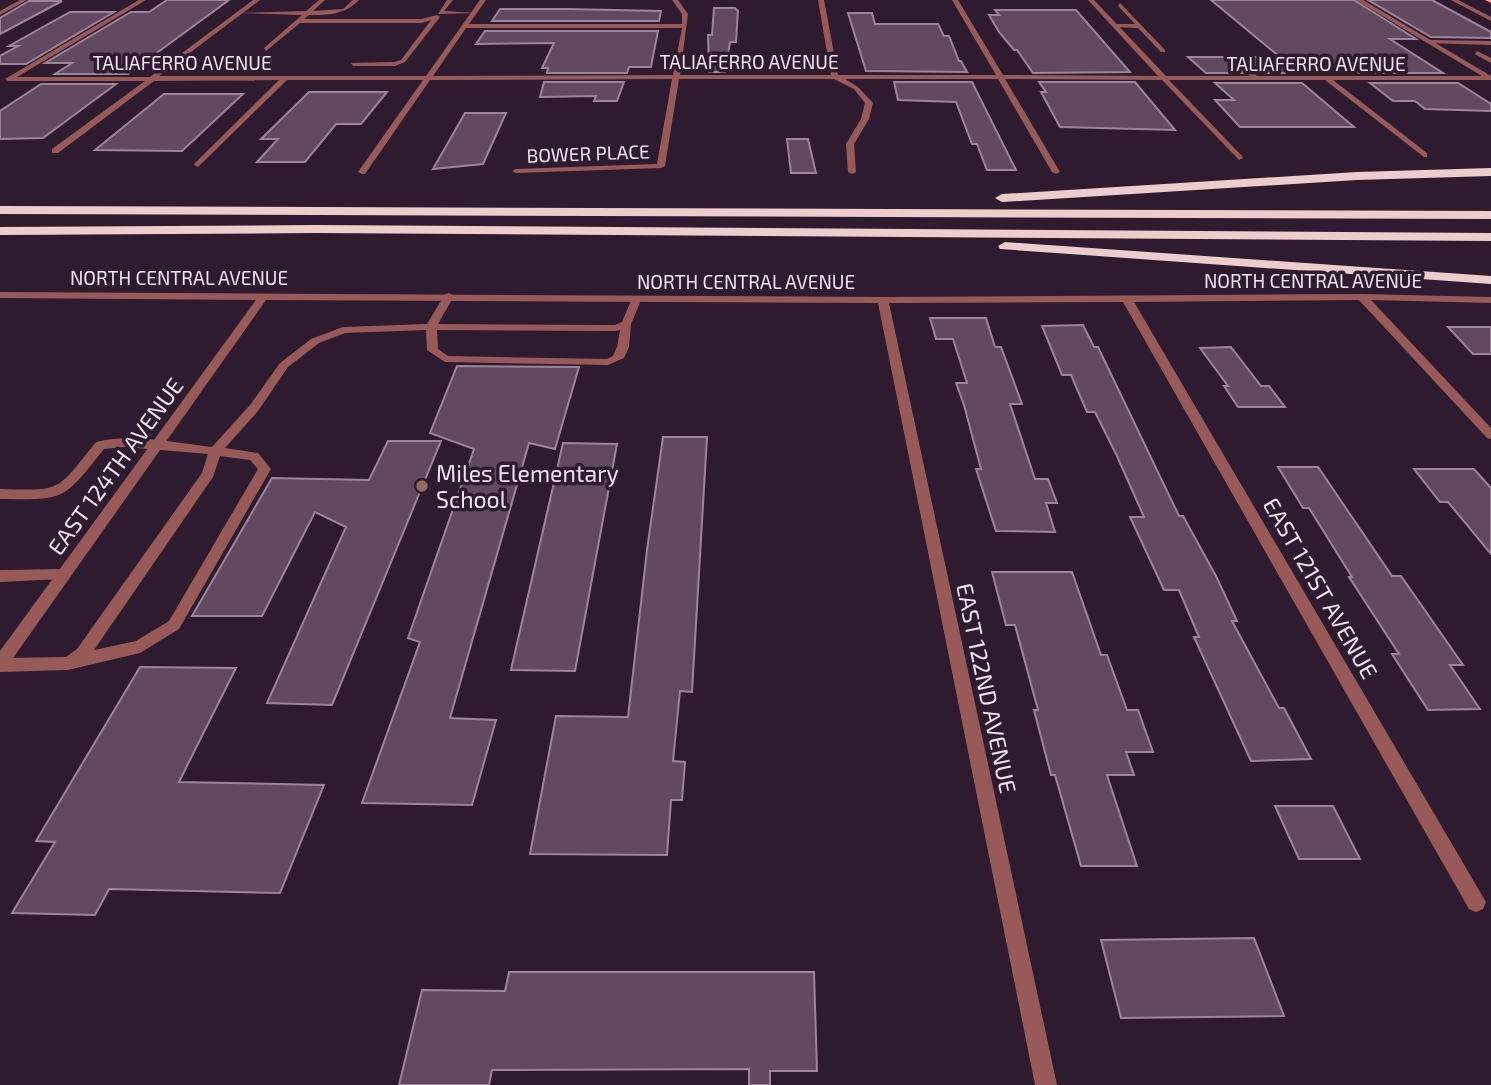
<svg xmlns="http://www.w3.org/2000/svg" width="1491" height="1085" viewBox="0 0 1491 1085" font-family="'Exo 2',sans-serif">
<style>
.building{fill:#614a60;stroke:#9d849c;stroke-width:2}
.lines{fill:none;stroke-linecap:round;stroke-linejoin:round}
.service{fill:#975a59;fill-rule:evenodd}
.minor{fill:#975a59;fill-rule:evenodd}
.primary{fill:#fd9896;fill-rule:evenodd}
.motorway{fill:#edcdcc;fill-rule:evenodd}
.education-dot{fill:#8d6e63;stroke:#2f1b2f;stroke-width:2.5}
.labels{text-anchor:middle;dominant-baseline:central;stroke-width:7;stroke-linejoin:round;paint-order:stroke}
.far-street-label{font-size:19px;fill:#f1e3f0;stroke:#2f1b2f}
.street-label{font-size:23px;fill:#f1e3f0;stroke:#2f1b2f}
.poi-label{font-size:23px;fill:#f1e3f0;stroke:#2f1b2f;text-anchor:start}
</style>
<rect width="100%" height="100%" fill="#2f1b2f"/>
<path class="building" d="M167,0h62l-101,74h-73l17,-11h-27l86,-51h18z
M1211,0h143l62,39h-26l53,34h-84l-7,-6h-60z
M1368,0h64l59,32v6l-60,-1z
M29,1h33l-62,33v-16z
M714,8h21l3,3 -2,31h-6l-5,30h-16l-1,-37h4z
M500,9h66l95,2 -2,10h-167z
M995,10h81l54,62 -97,1 -16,-23h-3l-15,-18 -10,-17h10z
M70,12h44l-88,52h-26v-8l18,-10h-9z
M848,13h24l3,11h63l6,12h5l10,25h2l6,11 -101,-1z
M485,31h173l-7,36h-22l-2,6h-80l1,-5h-6l12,-25 -78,1z
M1188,57h40l16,16h-38z
M1240,57h31l20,16h-33z
M544,82h80l-7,19h-23l2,-5 -56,1z
M894,82h78l44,88h-29l-10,-26h-5l-16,-42 -58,-2z
M1039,82h96l40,48 -115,-3 -19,-35h5z
M1215,83h87l52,44h-114l-25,-27h19z
M1370,83h88l33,21v7l-66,-2 -10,-8h-22z
M41,84h75l-73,54 -43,1v-28z
M309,92h78l-26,32h-25l-31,38h-48l21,-23h-17z
M164,94h79l-61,57 -87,-1z
M465,113h41l-23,51 -50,5z
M787,139h21l8,34h-25z
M930,318h56l9,29h6l21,57h-12l25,75h13l9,24h-11l9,29 -59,-1 -20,-62h5l-17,-64 -8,-22h11l-14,-44h-17z
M1083,325l11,22h4l81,169h4l33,60 21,45h-5l47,87h5l27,51 -60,2 -57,-124h5l-20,-47h-15l-34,-73h14l-27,-61 -22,-44h-8l-16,-37h-9l-20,-49z
M1448,327h43v27h-18z
M1231,347l30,39h8l16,21h-47l-14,-21h4l-28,-38z
M457,366l122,1 -24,82 -26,-6 -79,275 46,2 -24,85 -110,-2 58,-161 -12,-4 66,-189 -44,-16z
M663,437h44l-15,255 -12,-1 -7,70 12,1 -3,38h-11l-4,55 -137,-1 26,-138 72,1 19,-167z
M388,441h53l-109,264 -65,-2 79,-176 -31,-15 -53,104h-70l80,-138 97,2z
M563,443l54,1 -42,227 -64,-1z
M1278,467h40l74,109h9l62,89h-13l30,44 -52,1 -36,-56h7l-50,-77h3l-43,-69h-6z
M1414,469h60l17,19v66l-43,-52h-8z
M992,572h80l29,83h6l20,55h11l15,42h-27l8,23h-27l30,91h-56l-26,-91h-4l-17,-65h4l-23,-85h-9z
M140,667l96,1 -57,114 145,3 -44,108 -171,-4 -14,26 -83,-2 43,-71 -19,-1z
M1275,806h58l27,53h-61z
M1254,938l30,78 -163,2 -20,-78z
M509,972h305l3,99h-47v14h-21v-16l-257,1 -3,15h-90l23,-95 83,1z"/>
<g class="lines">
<path class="service" d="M319,0h6l-12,11 30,-2 10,-9h6c-15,15 -30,15 -50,15l-5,4h118l15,-4 3,2 -35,45 -10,4h-42l-2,-3 43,-1 7,-2 30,-40 -9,3h-122l-34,28 -2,-3 38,-33 -66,-2 70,-2z
M447,0h6l-9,11 33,2 -39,1z
M1451,0h7l33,17v4z
M1120,3l45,47v2h-4l-23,-24 -24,-1 2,-3h19l-17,-18z
M1429,40l62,1v4l-64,-2z
M1477,51l14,7v5l-16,-9z
M1231,56h4l24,22v2h-4l-24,-22z
M449,293l5,3 -16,28 177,1 7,-3 11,-26 9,2 -11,26 -2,23 -5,11 -16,7 -163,-3 -18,-12 -1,-20 -81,3 -26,10 -31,24 -30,44 -33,37 33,5 13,16 -92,160 -39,24 -72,17 -68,2v-14l66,-1 11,-8 125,-176 6,-19 -83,-7 -21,2c-41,51 -37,51 -104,50v-10c64,2 56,2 96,-47 36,-9 79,1 116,5l38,-42 30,-42 31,-24 32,-12 84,-3 18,-30zM437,330l179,1 4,-1 -3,17 -4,9 -6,3 -159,-3 -10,-7zM220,456l30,4 8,9 -89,152 -33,20 -42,9 119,-173z
M63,569l5,1 2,4 -2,4 -5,1 -63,3v-12z"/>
<path class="minor" d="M20,0h7l-27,15v-4z
M139,0h7l-129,77h133l103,-77h7l-101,76h267l54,-76h6l-17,24h213v-10l-10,-14h6l10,14 -8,61h151l-13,-75h6l14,75h158l-44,-75h6l45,75 155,1 -70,-76h6l72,76h316l-126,-76h7l128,76v4h-158l94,73v4h-3l-99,-77h-156l73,76 1,2 -4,2 -77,-80 -157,-1 55,93 -4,2 -4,-2 -54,-93h-153l13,8 15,16 -4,16 -15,25 2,28 -4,2 -4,-2 -2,-28 15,-25 4,-16 -11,-14 -20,-10h-155l-14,87 -4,2 -145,5 -4,-2 4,-2 141,-5 15,-85 -242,1 -65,94h-3l-4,-2 65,-92h-136l-89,87 -4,-2 1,-2 84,-83 -125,1 -96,72h-6v-4l93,-68h-137l-3,-2zM466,28h216l-9,47 -240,1z
M0,292l883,5 479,-3 129,3v6l-120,-3 120,128v11l-4,-1 -128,-138 -225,2 352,600 -3,7 -7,3 -7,-3 -346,-607 -234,1 168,782h-22l-157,-782 -612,-3 -260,368 -6,2v-19l256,-351 -256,-2z"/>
<path class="primary" d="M1485,0h6v3z"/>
<path class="motorway" d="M1491,168v8l-134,4 -355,22 -7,-4 7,-4 355,-22z
M0,206l1491,5v8l-1491,-5z
M316,225l1175,8v8l-1175,-8 -316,2v-8z
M1005,242l486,34v8l-491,-35 -2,-3z"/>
</g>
<circle class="education-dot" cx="422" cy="486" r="7"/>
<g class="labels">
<g class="far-street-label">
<text x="749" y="61">TALIAFERRO AVENUE</text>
<text x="182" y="62">TALIAFERRO AVENUE</text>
<text x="1316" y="63">TALIAFERRO AVENUE</text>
<text transform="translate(588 153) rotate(-2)">BOWER PLACE</text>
<text x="179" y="277">NORTH CENTRAL AVENUE</text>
<text x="1313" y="280">NORTH CENTRAL AVENUE</text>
<text x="746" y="281">NORTH CENTRAL AVENUE</text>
</g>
<g class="street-label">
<text transform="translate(115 466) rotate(-54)">EAST 124TH AVENUE</text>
<text transform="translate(1321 588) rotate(60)">EAST 121ST AVENUE</text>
<text transform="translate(987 688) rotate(78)">EAST 122ND AVENUE</text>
</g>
<g class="poi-label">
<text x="436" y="473">Miles Elementary<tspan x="436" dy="26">School</tspan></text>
</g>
</g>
</svg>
